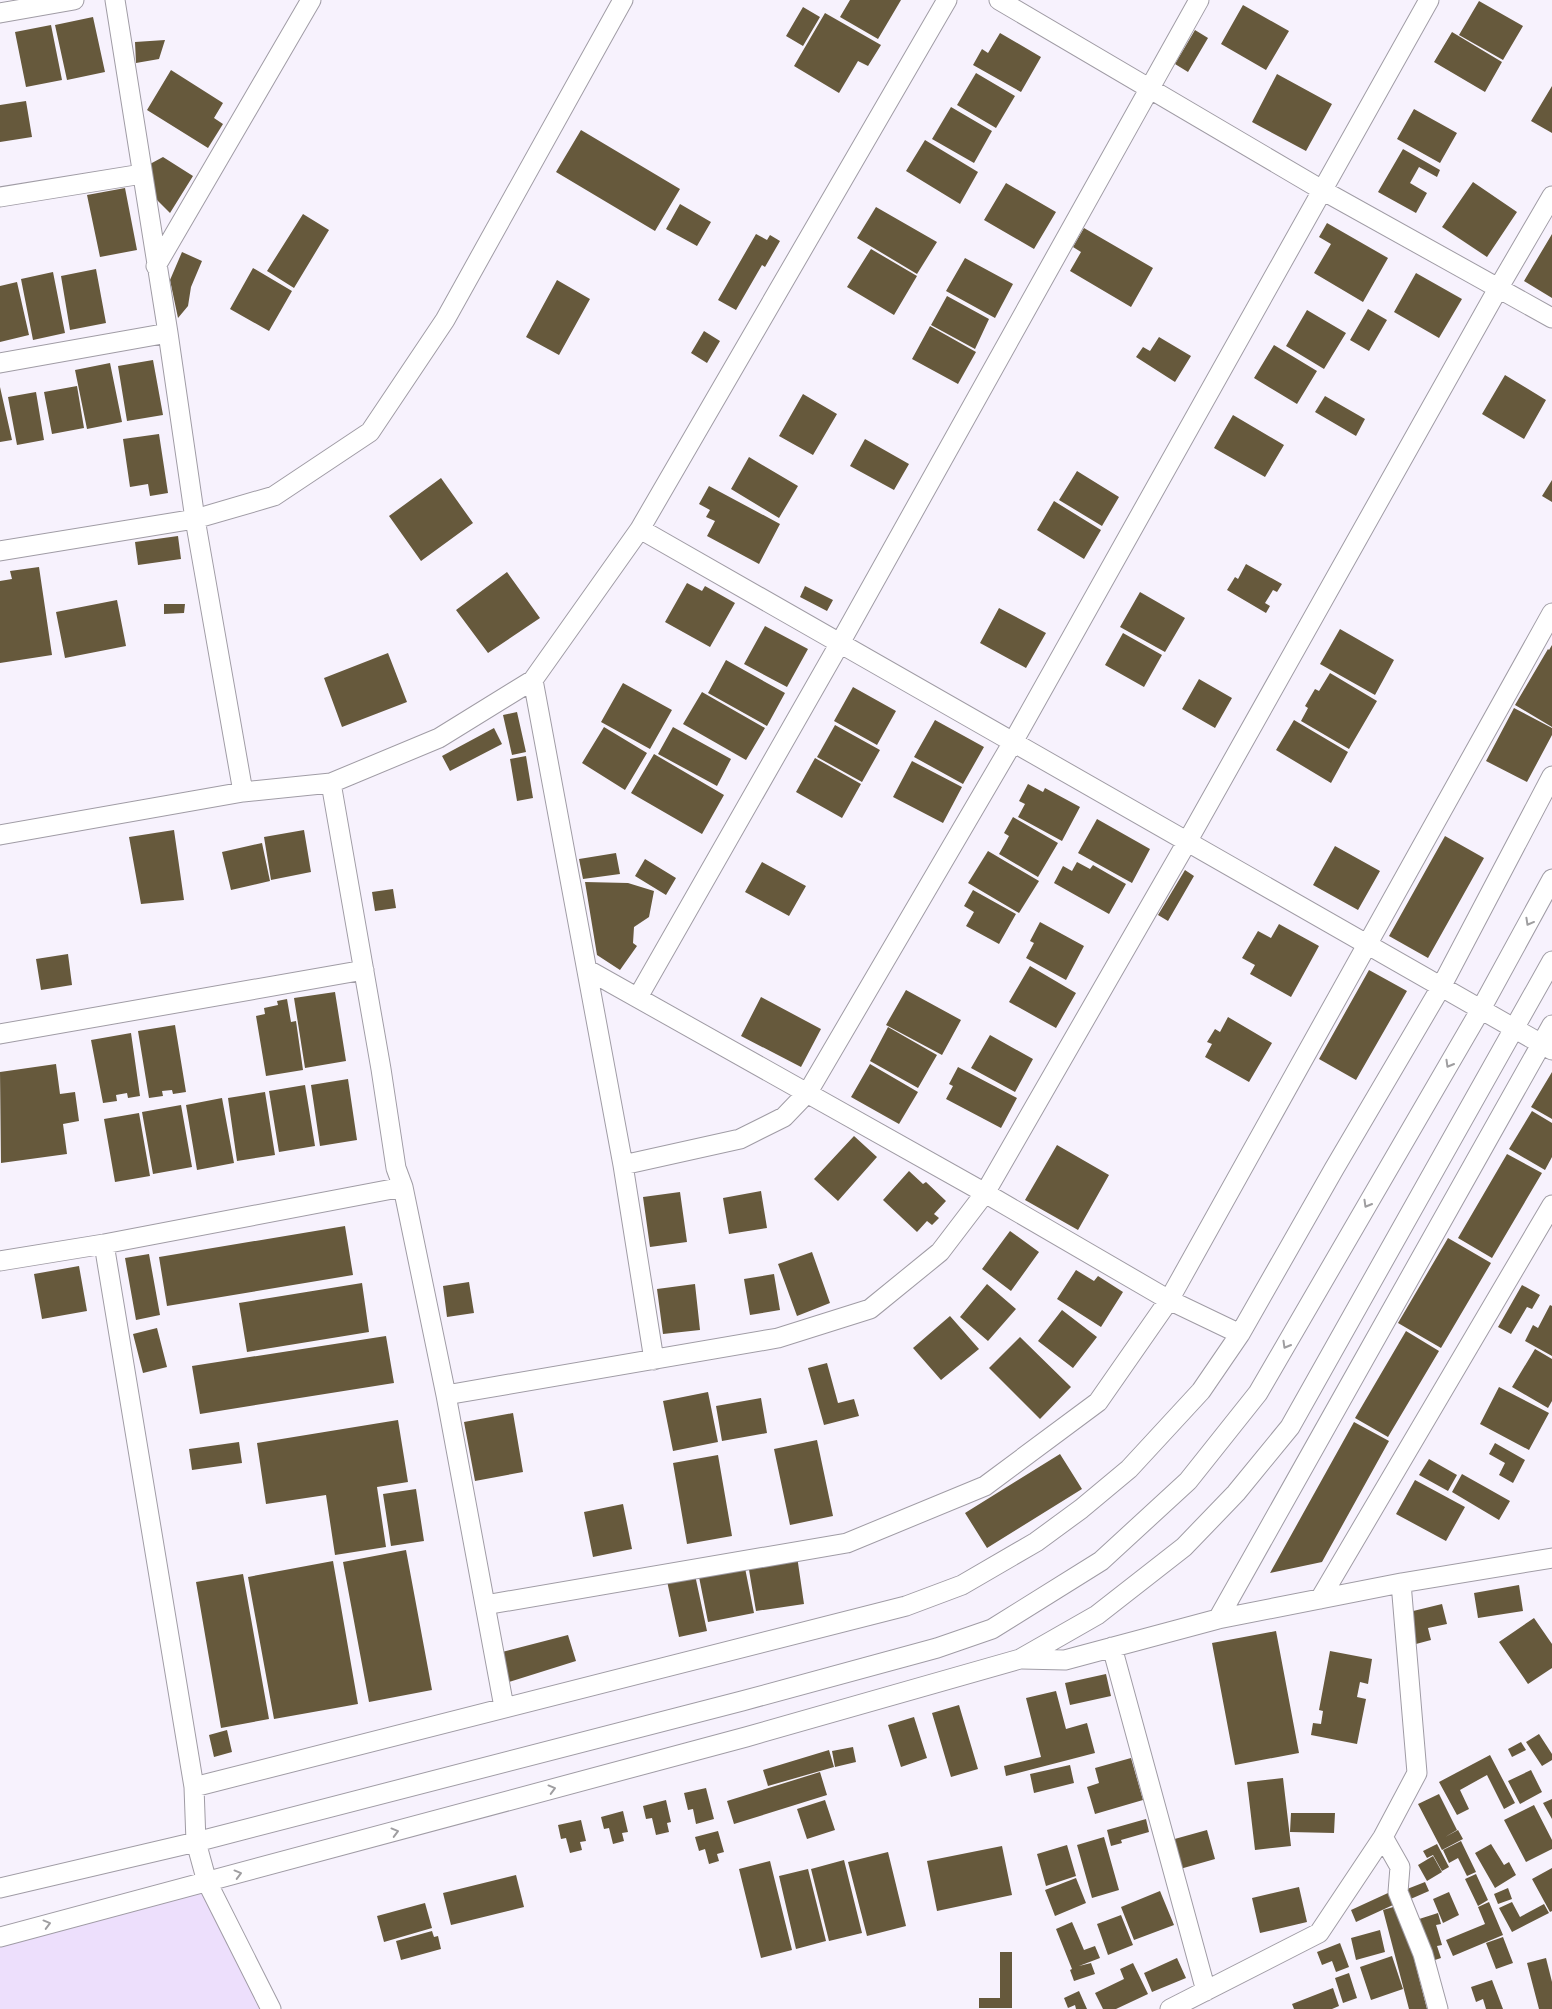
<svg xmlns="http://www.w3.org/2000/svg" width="1552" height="2009" viewBox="0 0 1552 2009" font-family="'PT Sans Narrow',sans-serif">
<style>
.green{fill:#eddffc}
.building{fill:#66593c}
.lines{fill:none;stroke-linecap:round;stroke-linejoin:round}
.minor-casing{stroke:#a09ca5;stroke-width:21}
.minor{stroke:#fff;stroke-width:19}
.oneway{stroke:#9f9ea0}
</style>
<rect width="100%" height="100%" fill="#f7f2fd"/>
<path class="green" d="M207,1882l64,127h-271v-66z"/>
<path class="building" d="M850,0h51l-23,39 -38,-22z
M1479,1l44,25 -20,34 -44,-25z
M1243,5l46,26 -23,39 -45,-26z
M803,7l17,10 -17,29 -17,-10z
M825,13l56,32 -13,21 -10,-5 -19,32 -45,-27z
M93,17l12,55 -38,8 -12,-55z
M51,25l11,55 -36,7 -11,-55z
M1195,30l13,8 -20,34 -13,-8z
M1452,32l50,30 -17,30 -51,-30z
M1000,33l41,24 -20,35 -48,-27 9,-16 6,4z
M165,40l-6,19 -23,4 -1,-21z
M171,70l52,33 -9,15 9,6 -15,24 -61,-38z
M976,73l39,23 -19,32 -39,-23z
M1277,74l55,30 -26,47 -54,-29z
M1552,86v47l-21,-12z
M26,101l6,36 -32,5v-37z
M951,107l41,24 -18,32 -42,-24z
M1414,109l43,24 -17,30 -43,-24z
M581,130l99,59 -25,42 -99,-59z
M925,140l53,32 -18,32 -54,-33z
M1403,149l37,21 -3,7 -18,-10 -9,16 17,10 -11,20 -38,-21z
M163,157l30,19 -23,37 -16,-16 -4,-33z
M1473,182l44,30 -30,45 -45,-30z
M1006,183l50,29 -22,37 -50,-29z
M125,188l12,62 -37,7 -13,-62z
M680,204l31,18 -14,24 -31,-17z
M876,207l61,35 -20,32 -60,-36z
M303,214l26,16 -35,58 -27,-17z
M1327,223l61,35 -25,44 -49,-29 17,-29 -12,-7z
M1084,228l69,40 -22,39 -61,-36 11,-19 -8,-5z
M756,234l11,6 3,-5 10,6 -15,26 -3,-2 -26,45 -18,-10z
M1552,234v64l-28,-17z
M871,249l46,27 -23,39 -47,-28z
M182,252l20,9 -11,26 -3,19 -10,12 -8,-38z
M965,258l48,26 -18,34 -49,-27z
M253,268l39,23 -23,40 -39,-22z
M96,269l10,54 -36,7 -9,-54z
M53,272l12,61 -32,7 -12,-61z
M1416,273l46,26 -23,39 -45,-26z
M557,280l33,19 -31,56 -33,-18z
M17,282l12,53 -29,7v-56z
M947,296l42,23 -14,30 -44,-24z
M1368,309l19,11 -18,31 -19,-11z
M1307,310l39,23 -22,36 -38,-23z
M930,326l46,26 -18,32 -46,-25z
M704,331l16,10 -13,22 -16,-10z
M1159,337l32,19 -16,26 -39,-25 7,-10 7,4z
M1274,345l43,26 -20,33 -43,-26z
M153,360l10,55 -36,6 -9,-55z
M110,363l12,59 -35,7 -12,-59z
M1505,375l41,25 -22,39 -42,-25z
M77,386l7,42 -32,6 -8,-42z
M0,387l12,53 -12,2z
M36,392l8,48 -27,5 -9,-48z
M803,394l34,20 -24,41 -34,-19z
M1325,396l40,23 -9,17 -41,-24z
M1233,415l51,30 -19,32 -51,-29z
M159,434l9,59 -18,3 -2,-12 -18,3 -7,-48z
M865,439l44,25 -15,26 -44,-24z
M749,457l49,29 -19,32 -48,-29z
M1077,471l42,26 -17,29 -43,-26z
M441,478l32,45 -52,38 -32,-45z
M1552,480v22l-10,-6z
M709,486l71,38 -21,40 -52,-28 8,-15 -9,-4 4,-7 -11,-6z
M1054,501l47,29 -17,29 -47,-29z
M178,536l3,23 -43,6 -3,-23z
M1246,564l36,20 -5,8 -4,-2 -8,13 5,3 -4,7 -39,-23 8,-13 3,2z
M39,567l13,88 -52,8v-82l12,-2 -2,-8z
M507,572l33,46 -52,35 -32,-43z
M687,583l15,8 3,-5 30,17 -25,44 -45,-25z
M805,586l28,14 -6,11 -27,-14z
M1140,592l45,26 -20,34 -45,-25z
M117,600l9,46 -61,12 -9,-46z
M164,604h21l-1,9 -20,1z
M999,608l47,25 -20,35 -46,-25z
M765,626l43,23 -21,38 -43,-23z
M1340,629l54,31 -19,35 -55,-31z
M1123,633l39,22 -18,32 -39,-22z
M1552,645v82l-37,-22 33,-56 1,1z
M388,653l19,49 -65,25 -18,-49z
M726,660l59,33 -18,33 -59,-33z
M1330,673l47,28 -28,48 -48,-28 7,-13 -3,-2 10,-17 4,2z
M1199,679l33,19 -17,30 -33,-19z
M623,683l49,27 -22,39 -49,-27z
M853,687l43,24 -19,34 -43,-24z
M702,692l63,36 -19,32 -63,-36z
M1514,708l38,20v7l-25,47 -41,-21z
M517,712l9,40 -14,3 -9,-40z
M935,720l49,27 -21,37 -49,-27z
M1294,720l54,32 -17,31 -55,-33z
M835,725l45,25 -18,32 -45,-25z
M604,727l43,26 -22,37 -43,-27z
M673,727l58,32 -14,27 -59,-32z
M494,728l8,16 -52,27 -8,-15z
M654,754l70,41 -22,39 -71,-41z
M526,756l7,42 -16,3 -7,-42z
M815,758l46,26 -19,34 -46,-26z
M912,761l50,26 -19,36 -50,-26z
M1028,784l15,8 2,-4 35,19 -18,34 -44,-24 7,-13 -6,-3z
M1013,817l45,26 -20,34 -39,-23 10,-18 -5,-3z
M1097,819l53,30 -18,34 -54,-30z
M174,830l10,70 -43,4 -12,-67z
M304,830l7,42 -40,8 -7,-43z
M1445,836l39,22 -56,100 -39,-22z
M262,843l8,38 -39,9 -9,-38z
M1335,846l45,25 -22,39 -45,-25z
M988,851l51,30 -20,32 -51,-30z
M616,853l4,21 -37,5 -4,-20z
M645,859l31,19 -10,17 -31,-19z
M762,862l44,24 -17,30 -44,-24z
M1077,862l13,7 3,-4 33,19 -17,30 -55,-31 9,-17 9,5z
M1185,870l9,6 -26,45 -10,-6z
M585,882l43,1 26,8 -5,26 -15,10 -1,16 4,3 -17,24 -23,-15z
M393,889l3,19 -21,3 -3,-19z
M973,890l43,24 -17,30 -33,-18 8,-14 -10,-6z
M1040,922l44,24 -18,34 -40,-22 8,-15 -4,-2z
M1279,924l40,22 -28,51 -41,-23 5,-9 -13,-7 16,-27 13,7z
M68,954l4,31 -31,5 -5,-31z
M1030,966l46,27 -20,35 -47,-26z
M1369,970l38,21 -51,89 -37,-21z
M906,990l55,30 -19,35 -56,-30z
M335,992l11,69 -41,7 -11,-70z
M761,997l60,32 -20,38 -60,-31z
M287,999l4,23 5,-1 7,49 -37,6 -10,-60 9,-2 -1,-6 14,-3 -1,-4z
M1228,1017l44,26 -23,39 -44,-25 7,-13 -5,-2 8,-13 5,3z
M175,1025l11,67 -13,2 -1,-4 -10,1 1,5 -14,2 -11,-67z
M888,1027l49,28 -19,33 -48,-27z
M131,1033l9,63 -12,2 -1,-5 -11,2 1,6 -14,2 -12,-63z
M990,1035l43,24 -18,33 -44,-24z
M56,1064l4,30 15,-2 4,29 -16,3 4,30 -66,9 -1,-91z
M870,1064l48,28 -19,32 -48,-27z
M958,1067l59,31 -16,30 -55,-29 7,-13 -4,-2z
M1552,1072v47l-21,-12z
M348,1079l9,61 -37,6 -9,-61z
M305,1085l10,61 -36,6 -10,-61z
M265,1092l10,63 -38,6 -9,-63z
M222,1098l12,65 -37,7 -11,-65z
M181,1105l11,62 -39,7 -11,-62z
M1532,1111l20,12v34l-7,13 -36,-21z
M139,1113l11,63 -35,6 -11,-63z
M854,1136l23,21 -39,44 -24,-22z
M1057,1145l52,30 -31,55 -53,-30z
M1507,1154l35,19 -50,85 -34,-20z
M909,1171l14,13 3,-2 20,19 -12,13 5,4 -7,7 -5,-4 -10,11 -34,-32z
M761,1191l6,37 -38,6 -6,-36z
M680,1192l7,50 -37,5 -7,-50z
M345,1226l8,49 -186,31 -8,-49z
M1010,1231l29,21 -28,39 -29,-22z
M1448,1238l43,25 -50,85 -43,-25z
M812,1252l18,51 -33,13 -19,-52z
M149,1254l11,61 -24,5 -11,-62z
M79,1266l8,45 -45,8 -8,-45z
M1076,1270l18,11 4,-5 25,16 -22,35 -44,-28z
M774,1274l6,36 -30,5 -6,-36z
M469,1282l5,31 -27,4 -4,-31z
M362,1283l7,49 -122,20 -8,-49z
M695,1284l5,46 -37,4 -6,-45z
M987,1284l29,25 -28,32 -28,-24z
M1522,1285l18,10 -8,14 -5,-2 -16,27 -13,-7z
M1550,1305l2,1v50l-27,-15 8,-16 5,3z
M1062,1310l35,27 -24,31 -35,-27z
M950,1316l29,33 -38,31 -28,-32z
M157,1328l10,39 -24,6 -10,-39z
M1406,1331l33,20 -51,86 -33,-19z
M386,1336l8,47 -194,31 -8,-48z
M1020,1337l51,50 -31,32 -51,-51z
M1535,1349l17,10v42l-4,7 -36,-21z
M827,1363l11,40 16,-4 5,17 -35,9 -16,-57z
M1499,1387l50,26 -20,37 -49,-26z
M708,1392l10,50 -45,9 -10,-50z
M761,1398l6,35 -45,8 -6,-35z
M513,1413l10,59 -48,9 -11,-59z
M398,1420l10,62 -31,5 9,60 -51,8 -9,-60 -60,9 -9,-61z
M1354,1422l35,19 -67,121 -52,11z
M817,1440l16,76 -43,9 -16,-76z
M239,1442l3,21 -50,7 -3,-21z
M1495,1443l30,17 -12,23 -14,-8 6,-12 -16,-9z
M1060,1454l22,35 -95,59 -22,-35z
M718,1455l14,81 -45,8 -14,-81z
M1429,1459l28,16 -9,16 -29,-16z
M1462,1474l48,27 -11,19 -47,-28z
M1415,1480l50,27 -19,34 -50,-27z
M416,1489l8,52 -33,5 -8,-52z
M623,1504l9,45 -39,8 -9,-45z
M406,1550l26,140 -63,12 -26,-140z
M797,1556l7,48 -48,7 -8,-47z
M333,1561l25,143 -84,15 -26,-142z
M745,1568l9,45 -46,9 -9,-45z
M243,1574l26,145 -48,9 -25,-146z
M695,1575l12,56 -28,6 -12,-56z
M1519,1585l4,26 -45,7 -4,-25z
M1442,1604l5,20 -19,4 3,12 -15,4 -7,-32z
M1534,1618l18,26v24l-24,16 -29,-42z
M1276,1631l23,122 -64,12 -23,-122z
M568,1635l8,26 -67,21 -7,-30z
M1330,1651l42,8 -4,25 -8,-2 -3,15 9,2 -9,45 -46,-9 2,-12 8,1 2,-13 -4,-1z
M1106,1674l5,22 -41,9 -5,-22z
M1056,1691l10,38 21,-6 8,30 -89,23 -2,-10 37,-9 -15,-59z
M959,1705l19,64 -27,8 -19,-64z
M914,1717l13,41 -26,9 -13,-42z
M227,1730l5,22 -18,5 -5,-22z
M1539,1734l13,20v6l-10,6 -16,-24z
M1521,1742l5,8 -14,7 -4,-8z
M853,1747l3,15 -21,5 -3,-16z
M829,1750l5,17 -66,19 -5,-16z
M1490,1755l25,48 -11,6 -17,-34 -27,15 9,19 -12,6 -18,-33z
M1131,1758l12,42 -48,14 -8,-27 12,-4 -4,-15z
M1070,1765l4,18 -40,10 -4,-19z
M1531,1770l11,22 -22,12 -12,-23z
M820,1772l7,23 -93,29 -7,-23z
M1283,1778l8,68 -36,4 -8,-68z
M706,1788l8,31 -18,5 -3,-15 -5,1 -4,-17z
M1439,1794l18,36 -12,7 13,-7 5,9 -21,11 -24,-46z
M1552,1799v20l-9,-16z
M666,1800l5,22 -4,1 2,9 -13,3 -4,-17 -6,1 -3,-13z
M825,1800l10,30 -28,9 -10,-30z
M1534,1805l18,35v9l-26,13 -22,-42z
M623,1811l5,21 -6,1 2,8 -11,3 -4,-16 -5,1 -3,-12z
M1291,1813h44l-1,20 -44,-1z
M1146,1819l3,13 -28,8 1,3 -11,3 -4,-16z
M581,1820l5,21 -6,1 2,8 -12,3 -4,-15 -5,1 -3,-14z
M1207,1830l8,29 -35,10 -9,-29z
M718,1831l6,21 -7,2 2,7 -10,3 -4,-15 -6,2 -4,-14z
M1104,1837l15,53 -27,8 -15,-53z
M1461,1841l15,31 -9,4 -9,-18 -9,5 -6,-13z
M1437,1844l12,23 -7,4 -9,-16 -6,3 -4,-7z
M1491,1844l13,21 5,-3 7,13 -21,13 -20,-35z
M1067,1845l9,31 -30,10 -9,-32z
M1002,1846l10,49 -75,16 -10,-50z
M888,1852l18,74 -39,10 -19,-74z
M1433,1856l9,16 -15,9 -9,-16z
M844,1860l18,73 -33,8 -18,-72z
M770,1861l22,89 -31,8 -22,-89z
M1552,1868v43l-2,1 -18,-33z
M808,1869l18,72 -30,8 -17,-73z
M1476,1874l12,26 -10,6 -13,-27z
M516,1875l8,32 -73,18 -8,-32z
M1076,1878l10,25 -31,13 -10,-26z
M1425,1882l4,9 -23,10 -4,-10z
M1299,1887l8,35 -47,11 -8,-35z
M1508,1888l4,11 -14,5 -4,-10z
M1160,1891l14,34 -40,15 -13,-33z
M1449,1892l10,23 -16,8 -10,-24z
M1388,1893l5,12 -37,17 -5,-12z
M1489,1902l14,33 -50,21 -7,-16 39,-16 -7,-17z
M1512,1902l8,15 24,-13 5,9 -37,19 -13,-24z
M425,1903l7,25 -48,14 -7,-26z
M1400,1905l27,104h-18l-26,-99z
M1438,1913l3,11 -5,1 6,20 -5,1 4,12 -12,4 -13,-42z
M1121,1915l12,30 -25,10 -11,-31z
M1072,1922l12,28 11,-4 5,12 -21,8 12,-3 4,11 -21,7 -4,-11 2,-1 -16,-40z
M1380,1930l5,22 -29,8 -5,-22z
M432,1931l2,6 4,-1 3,13 -40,11 -5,-19z
M1503,1937l10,26 -17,6 -10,-26z
M1340,1943l9,24 -13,5 -4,-11 -10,4 -5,-13z
M1000,1952h12v56h-33v-10h21z
M1392,1956l11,33 -32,11 -11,-33z
M1177,1958l9,20 -34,14 -8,-19z
M1546,1958l6,24v27h-13l-12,-46z
M1133,1963l15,31 -32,15h-13l-8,-16 29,-14 -4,-10z
M1349,1973l8,25 -14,5 -8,-25z
M1492,1980l11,29h-17l-3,-10 -7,3 -5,-15z
M1333,1988l6,18 -7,3h-38l-2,-5z
M1079,1991l8,18h-11l-1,-4 -7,3 -4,-10z"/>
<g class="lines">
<defs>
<path id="minor" d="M115,0l53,333 27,186 48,273
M999,0l323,190 230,128
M0,13l74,-13
M0,197l142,-23
M156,266l155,-266
M0,363l168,-30
M640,529l912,521
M0,551l195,-32 79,-23 96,-64 75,-112 178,-320
M533,680l90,485 31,195
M331,783l50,286 15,99 7,19 43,208 58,312
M0,835l243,-43 88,-9 108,-45 94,-58 107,-151 307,-529
M588,970l397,223 184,107 71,34
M638,997l202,-354 359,-643
M0,1034l364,-64
M623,1165l117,-26 44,-22 24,-25 205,-350 416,-742
M104,1244l90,543 2,55 11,40 64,127
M0,1261l104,-17 299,-57
M446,1395l332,-57 92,-29 70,-57 45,-59 202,-351 312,-555 53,-91
M1320,1599l232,-394
M485,1605l362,-62 138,-57 113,-84 71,-102 383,-687
M1218,1619l334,-594
M1112,1647l94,344
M1022,1659l43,1 153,-41 183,-36 151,-25
M194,1787l712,-181 56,-21 74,-43 45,-33 48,-40 72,-78 39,-57 94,-165 107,-182 111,-211
M1383,1837l17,30 -2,25 25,62 15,55
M0,1888l196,-46 546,-141 195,-53 55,-19 109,-68 87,-80 70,-88 223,-384 71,-130
M0,1937l746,-200 274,-78 77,-44 87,-68 52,-54 54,-66 262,-466
M1170,2009l149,-76 64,-96 34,-64 -16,-190"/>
</defs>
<use href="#minor" class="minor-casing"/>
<use href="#minor" class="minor"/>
</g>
<defs><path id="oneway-chevron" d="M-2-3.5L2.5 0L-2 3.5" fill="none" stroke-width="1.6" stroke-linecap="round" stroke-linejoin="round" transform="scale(1.25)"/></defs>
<g class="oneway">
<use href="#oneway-chevron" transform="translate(1529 922) rotate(119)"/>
<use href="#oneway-chevron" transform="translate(1449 1064) rotate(120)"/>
<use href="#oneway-chevron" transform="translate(1367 1204) rotate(120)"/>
<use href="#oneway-chevron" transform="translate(1286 1345) rotate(120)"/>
<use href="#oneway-chevron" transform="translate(552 1789) rotate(-15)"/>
<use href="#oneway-chevron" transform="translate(395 1832) rotate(-15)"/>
<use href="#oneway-chevron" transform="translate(238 1874) rotate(-15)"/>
<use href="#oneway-chevron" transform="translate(47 1924) rotate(-15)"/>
</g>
</svg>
